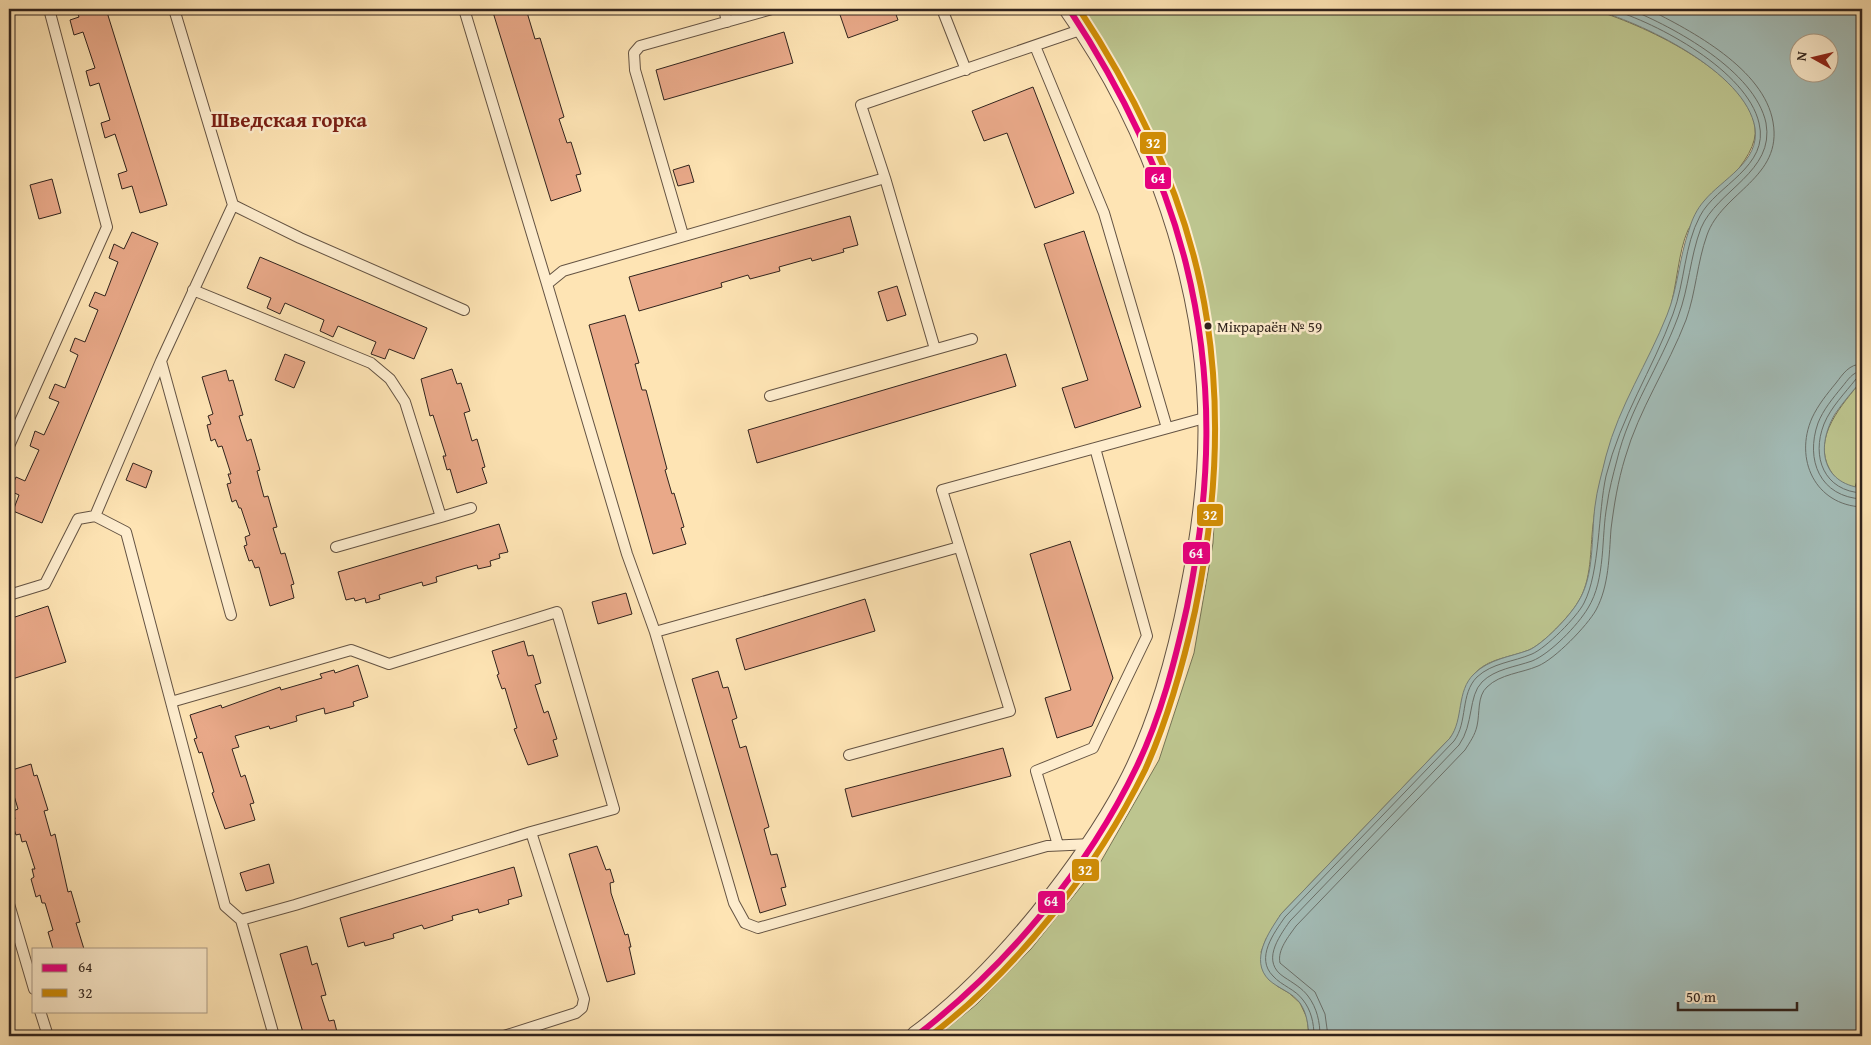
<svg xmlns="http://www.w3.org/2000/svg" width="1871" height="1045" viewBox="0 0 1871 1045" font-family="'Gentium Book Plus',serif">
<style>
.green{fill:#bdc58f;stroke:#767456}
.water{fill:#a3bcb7;stroke:#757f79;fill-rule:evenodd}
.lines{fill:none;stroke-linecap:round;stroke-linejoin:round}
.shore{stroke:#6a706a;stroke-width:1}
.building{fill:#e9a989;stroke:#30231d}
.service-casing{stroke:#645343;stroke-width:12}
.minor-casing{stroke:#645343;stroke-width:21}
.service{stroke:#feedce;stroke-width:10}
.minor{stroke:#feedce;stroke-width:19}
.bus-1-casing{stroke:#feedce;stroke-width:10}
.bus-2-casing{stroke:#feedce;stroke-width:10}
.bus-1{stroke:#e5007d;stroke-width:6}
.bus-2{stroke:#cf8c06;stroke-width:6}
.bus-dot{fill:#30231d;stroke:#feedce;stroke-width:2}
.labels{text-anchor:middle;dominant-baseline:central;stroke-width:5;stroke-linejoin:round;paint-order:stroke}
.bus-label{font-size:15px;fill:#30231d;stroke:#feedce;text-anchor:start}
.district-label{font-size:21px;font-weight:bold;fill:#7a1f14;stroke:#feedce}
.line-badge{stroke:#feedce;stroke-width:2}
.badge-label{font-size:14px;text-anchor:middle;font-weight:bold;fill:#fff}
</style>
<rect width="100%" height="100%" fill="#fee4b4"/>
<filter id="stains"><feTurbulence type="fractalNoise" baseFrequency=".004" numOctaves="4"/><feColorMatrix values="0 0 0 0 .2 0 0 0 0 .09 0 0 0 0 .02 0 0 0 .5 -.17"/></filter>
<radialGradient id="worn" r=".72"><stop offset=".6" stop-color="#630" stop-opacity="0"/><stop offset="1" stop-color="#630" stop-opacity=".3"/></radialGradient>
<path class="green" d="M1078,9h513c49,14 155,62 164,118 5,34 -52,74 -67,103 -10,22 -11,57 -19,82 -19,52 -52,98 -65,154 -5,19 -9,39 -11,59 -3,25 -1,55 -15,77 -8,14 -35,42 -49,48 -17,7 -38,8 -52,21 -20,19 -11,46 -27,67l-169,176 -15,25 -5,13 16,34 12,7 11,10 7,15 2,18h-371l39,-32 54,-55 69,-86 59,-103 35,-107 19,-110 6,-113 -13,-128 -36,-114z
M1862,380v85l-7,22c-12,-2 -19,-7 -25,-17 -19,-33 13,-66 32,-90z"/>
<path class="water" d="M1591,9h271v371c-9,11 -19,22 -27,34 -19,32 -14,69 27,74v548h-553c-1,-11 -2,-23 -9,-33 -8,-11 -21,-14 -31,-23 -20,-20 0,-48 12,-66l169,-176c14,-19 6,-47 24,-64 15,-15 36,-17 55,-24 14,-6 41,-34 49,-48 17,-26 13,-66 17,-96 2,-17 7,-33 11,-50 13,-50 42,-93 61,-141 11,-27 12,-57 22,-85 3,-11 8,-21 15,-29 18,-22 56,-39 51,-73 -9,-56 -115,-107 -164,-119zM1798,42h30v30h-30z"/>
<g class="lines">
<path class="shore" d="M1862,364c-13,0 -19,10 -26,19 -9,11 -18,22 -24,35 -18,41 3,87 50,89
M1862,371c-10,1 -14,9 -20,16 -9,11 -19,23 -24,36 -13,37 2,74 44,76
M1862,378l-6,1c-11,14 -25,28 -32,45 -13,33 0,67 38,69
M1314,1036c0,-13 -3,-26 -11,-36 -8,-11 -21,-14 -30,-24 -18,-18 1,-43 12,-59l169,-176c14,-19 6,-47 23,-64 15,-14 36,-15 55,-23 14,-6 45,-37 52,-51 16,-31 14,-91 22,-127 15,-60 46,-105 67,-162 12,-32 11,-68 27,-98 16,-31 70,-49 59,-93 -12,-52 -101,-100 -149,-114
M1320,1036c0,-14 -3,-28 -12,-40 -6,-8 -15,-13 -24,-19 -23,-15 -6,-39 6,-56l169,-176c15,-21 9,-49 23,-63 13,-13 33,-15 50,-21 18,-7 46,-36 56,-53 18,-29 13,-71 19,-103 2,-15 6,-30 10,-45 12,-51 43,-94 61,-143 11,-29 12,-60 23,-89 16,-38 74,-56 65,-105 -11,-52 -92,-96 -137,-114
M1328,1036l-3,-22 -10,-22 -35,-29c-3,-13 9,-27 16,-37l169,-176c5,-8 10,-15 12,-24 3,-13 0,-30 10,-39 13,-13 35,-14 51,-21 17,-7 49,-40 58,-56 13,-24 13,-54 15,-81 3,-24 7,-48 14,-71 14,-49 43,-91 61,-138 10,-28 11,-57 21,-85 15,-43 76,-57 66,-113 -9,-53 -81,-91 -125,-113"/>
</g>
<path class="building" d="M76,9h30l61,196 -27,8 -8,-27 -10,3 -4,-15 9,-3 -12,-37 -10,4 -4,-15 9,-3 -11,-37 -9,3 -4,-15 9,-3 -12,-36 -9,3 -4,-15 9,-3z
M492,9h34l9,30 5,-1 24,79 -5,2 8,24 4,-1 10,32 -5,1 5,16 -30,10z
M838,9h56l4,11 -50,18z
M784,32l9,31 -129,37 -8,-30z
M1033,87l41,106 -39,15 -28,-75 -23,8 -12,-30z
M689,165l5,17 -16,4 -5,-16z
M52,179l9,34 -22,6 -9,-34z
M850,216l8,29 -15,4 1,3 -32,9 -1,-3 -32,9 1,4 -30,8 -2,-4 -27,8 1,4 -83,24 -10,-34z
M1084,231l57,176 -66,21 -13,-40 26,-8 -44,-136z
M132,232l26,11 -116,280 -29,-12 6,-16 -9,-4 6,-14 9,4 14,-31 -9,-4 5,-15 9,4 15,-33 -10,-4 6,-14 10,4 13,-33 -8,-4 5,-13 10,4 13,-32 -9,-4 6,-14 10,4 13,-34 -9,-4 5,-14 10,5z
M260,257l167,71 -13,31 -25,-10 -4,10 -14,-5 5,-12 -38,-16 -5,11 -13,-6 4,-11 -39,-17 -5,11 -13,-6 4,-10 -24,-10z
M897,286l9,29 -19,6 -9,-29z
M625,315l14,48 -4,1 7,26h4l21,79 -2,1 7,24 2,-1 10,34 -3,1 5,16 -33,10 -64,-229z
M285,354l20,8 -11,26 -19,-8z
M1006,354l10,32 -259,77 -9,-33z
M452,369l5,15 4,-1 9,28 -6,2 8,28 5,-2 8,28 -3,1 5,15 -30,10 -7,-24 -3,1 -4,-14h3l-13,-41 -3,1 -9,-37z
M226,370l3,11 4,-1 10,35 -4,1 8,25 4,-2 9,31 -3,1 7,26 4,-1 9,31 -4,1 8,26 4,-1 9,31 -3,1 3,13 -24,8 -11,-39 -4,1 -3,-8 -3,1 -5,-15 3,-1 -2,-8 5,-2 -9,-27h-2l-3,-8 -4,2 -5,-18 4,-1 -3,-9h3l-9,-28 -4,1 -3,-8 -4,2 -4,-16 4,-1 -3,-8 5,-2 -11,-37z
M133,463l19,8 -6,17 -20,-8z
M499,524l9,28 -9,2 1,4 -10,3 1,5 -13,3 -1,-4 -11,3 -30,9 1,5 -14,4 -1,-4 -43,13 1,4 -14,4 -1,-5 -10,3 -1,-3 -8,2 -8,-28z
M1070,541l43,137 -21,48 -35,12 -12,-40 26,-8 -41,-136z
M626,593l6,21 -34,10 -6,-22z
M865,599l10,32 -130,39 -9,-31z
M48,606l18,56 -57,18v-61z
M524,641l4,15 5,-1 8,28 -6,2 9,28 4,-2 9,28 -4,1 5,16 -30,9 -14,-36 3,-1 -12,-40 -3,1 -5,-14 2,-1 -7,-23z
M358,665l10,32 -15,5 1,4 -29,8 -1,-6 -28,8 1,5 -27,8 -1,-3 -34,10 4,11 -7,2 9,28 4,-2 9,28 -4,1 5,16 -30,9 -13,-36 2,-1 -12,-40 -3,1 -5,-14 3,-1 -7,-23 31,-10 1,3 58,-21 1,3 41,-12 -2,-4 14,-4 1,3z
M718,671l5,17 5,-1 9,31 -5,2 8,28 6,-2 23,81 -5,2 7,26 6,-1 9,33 -5,1 5,17 -26,8 -68,-234z
M1003,748l8,28 -159,41 -7,-28z
M31,764l3,12 3,-1 11,35 -4,1 7,25 4,-2 13,58 3,-1 9,31 -4,1 8,26h-31l-5,-17 5,-2 -8,-27h-3l-2,-8 -4,2 -5,-18 3,-2 -2,-8h3l-9,-28 -4,1 -2,-8 -4,1 -5,-15 4,-1 -2,-8 5,-2 -9,-30v-8z
M597,846l9,24 4,-1 4,13 -4,1 1,10 14,42 3,-1 3,13h-2l6,27 -28,8 -38,-128z
M269,864l5,19 -28,8 -6,-18z
M514,867l8,29 -14,4 1,4 -30,9 -1,-4 -26,7 1,4 -29,9 -2,-4 -29,9 1,4 -29,8 -1,-4 -16,5 -8,-29z
M307,946l5,19 5,-2 9,32 -5,1 8,25 5,-1 4,16h-34l-24,-82z"/>
<g class="lines">
<defs>
<path id="service" d="M174,9l59,196 -72,156 70,254
M464,9l83,275
M724,9l3,13
M942,9l24,61
M1035,46l69,167 63,215
M885,178l-322,93 -16,13 80,270 28,78 79,271 11,20 13,5 289,-82 45,-2
M233,205l67,33 164,72
M683,235l-48,-165 -1,-17 6,-7 132,-37
M193,290l178,73 19,16 15,23 36,115 -105,30
M935,349l-50,-171 -24,-73 222,-76
M770,396l202,-57
M9,446l98,-219 -58,-218
M95,516l31,16 99,374 16,14
M441,517l30,-9
M9,595l36,-11 33,-65 17,-3 66,-155
M655,632l304,-85
M171,702l180,-52 38,14 168,-52 57,197 -83,23
M849,755l161,-44 -68,-221 266,-73
M1058,845l-22,-74 57,-23 54,-112 -52,-188
M9,904l25,85
M40,1011l8,25
M274,1036l-33,-116 54,-15 236,-73 53,167 -2,9 -6,5 -72,23"/>
<path id="minor" d="M916,1036c45,-33 87,-77 123,-121 32,-40 63,-83 87,-128 32,-60 50,-126 63,-192 11,-54 19,-110 19,-165 0,-147 -55,-303 -139,-421"/>
</defs>
<use href="#service" class="service-casing"/>
<use href="#minor" class="minor-casing"/>
<use href="#service" class="service"/>
<use href="#minor" class="minor"/>
<defs>
<path id="bus-1" d="M916,1036c91,-70 171,-166 221,-270 24,-50 38,-105 50,-159 24,-117 28,-226 -1,-343 -23,-92 -65,-176 -117,-255"/>
<path id="bus-2" d="M930,1036c87,-66 167,-168 215,-266 23,-51 38,-105 50,-159 20,-97 27,-192 12,-291 -17,-112 -66,-217 -128,-311"/>
</defs>
<use href="#bus-1" class="bus-1-casing"/>
<use href="#bus-2" class="bus-2-casing"/>
<use href="#bus-1" class="bus-1"/>
<use href="#bus-2" class="bus-2"/>
</g>
<circle class="bus-dot" cx="1208" cy="326" r="4.5"/>
<g class="labels">
<g class="bus-label">
<text x="1217" y="326">Мікрараён № 59</text>
</g>
<g class="district-label">
<text x="289" y="119">Шведская горка</text>
</g>
</g>
<g class="line-badge">
<rect x="1139" y="131" width="28" height="24" rx="5" fill="#cf8c06"/>
<rect x="1144" y="166" width="28" height="24" rx="5" fill="#e5007d"/>
<rect x="1196" y="503" width="28" height="24" rx="5" fill="#cf8c06"/>
<rect x="1182" y="541" width="29" height="24" rx="5" fill="#e5007d"/>
<rect x="1071" y="858" width="29" height="24" rx="5" fill="#cf8c06"/>
<rect x="1037" y="890" width="29" height="24" rx="5" fill="#e5007d"/>
</g>
<g class="badge-label">
<text x="1153" y="148">32</text>
<text x="1158" y="183">64</text>
<text x="1210" y="520">32</text>
<text x="1196" y="558">64</text>
<text x="1085" y="875">32</text>
<text x="1051" y="906">64</text>
</g>
<rect width="1871" height="1045" fill="none" stroke="#fee4b4" stroke-width="30"/>
<rect x="10" y="10" width="1851" height="1025" fill="none" stroke="#30231d" stroke-width="2.5"/>
<rect x="15" y="15" width="1841" height="1015" fill="none" stroke="#30231d"/>
<rect x="32" y="948" width="175" height="65" fill="#feedce" stroke="#ac9c87"/>
<rect x="42" y="964" width="25" height="8" fill="#e5007d" stroke="#ac9c87"/>
<text x="78" y="972" font-size="15" fill="#30231d">64</text>
<rect x="42" y="989" width="25" height="8" fill="#cf8c06" stroke="#ac9c87"/>
<text x="78" y="998" font-size="15" fill="#30231d">32</text>
<g transform="translate(1814 58) rotate(278)"><circle r="24" fill="#feedce" stroke="#ac9c87"/>
<path d="M0-4L9 19L0 12L-9 19Z" fill="#8f2418"/>
<text y="-8" font-size="14" font-weight="bold" text-anchor="middle" fill="#30231d">N</text>
</g>
<path d="M1678 1002v8h119v-8" fill="none" stroke="#30231d" stroke-width="2.5"/>
<text x="1686" y="1002" font-size="15" fill="#30231d" stroke="#feedce" stroke-width="4" paint-order="stroke">50 m</text>
<rect width="100%" height="100%" filter="url(#stains)"/>
<rect width="100%" height="100%" fill="url(#worn)"/>
</svg>
